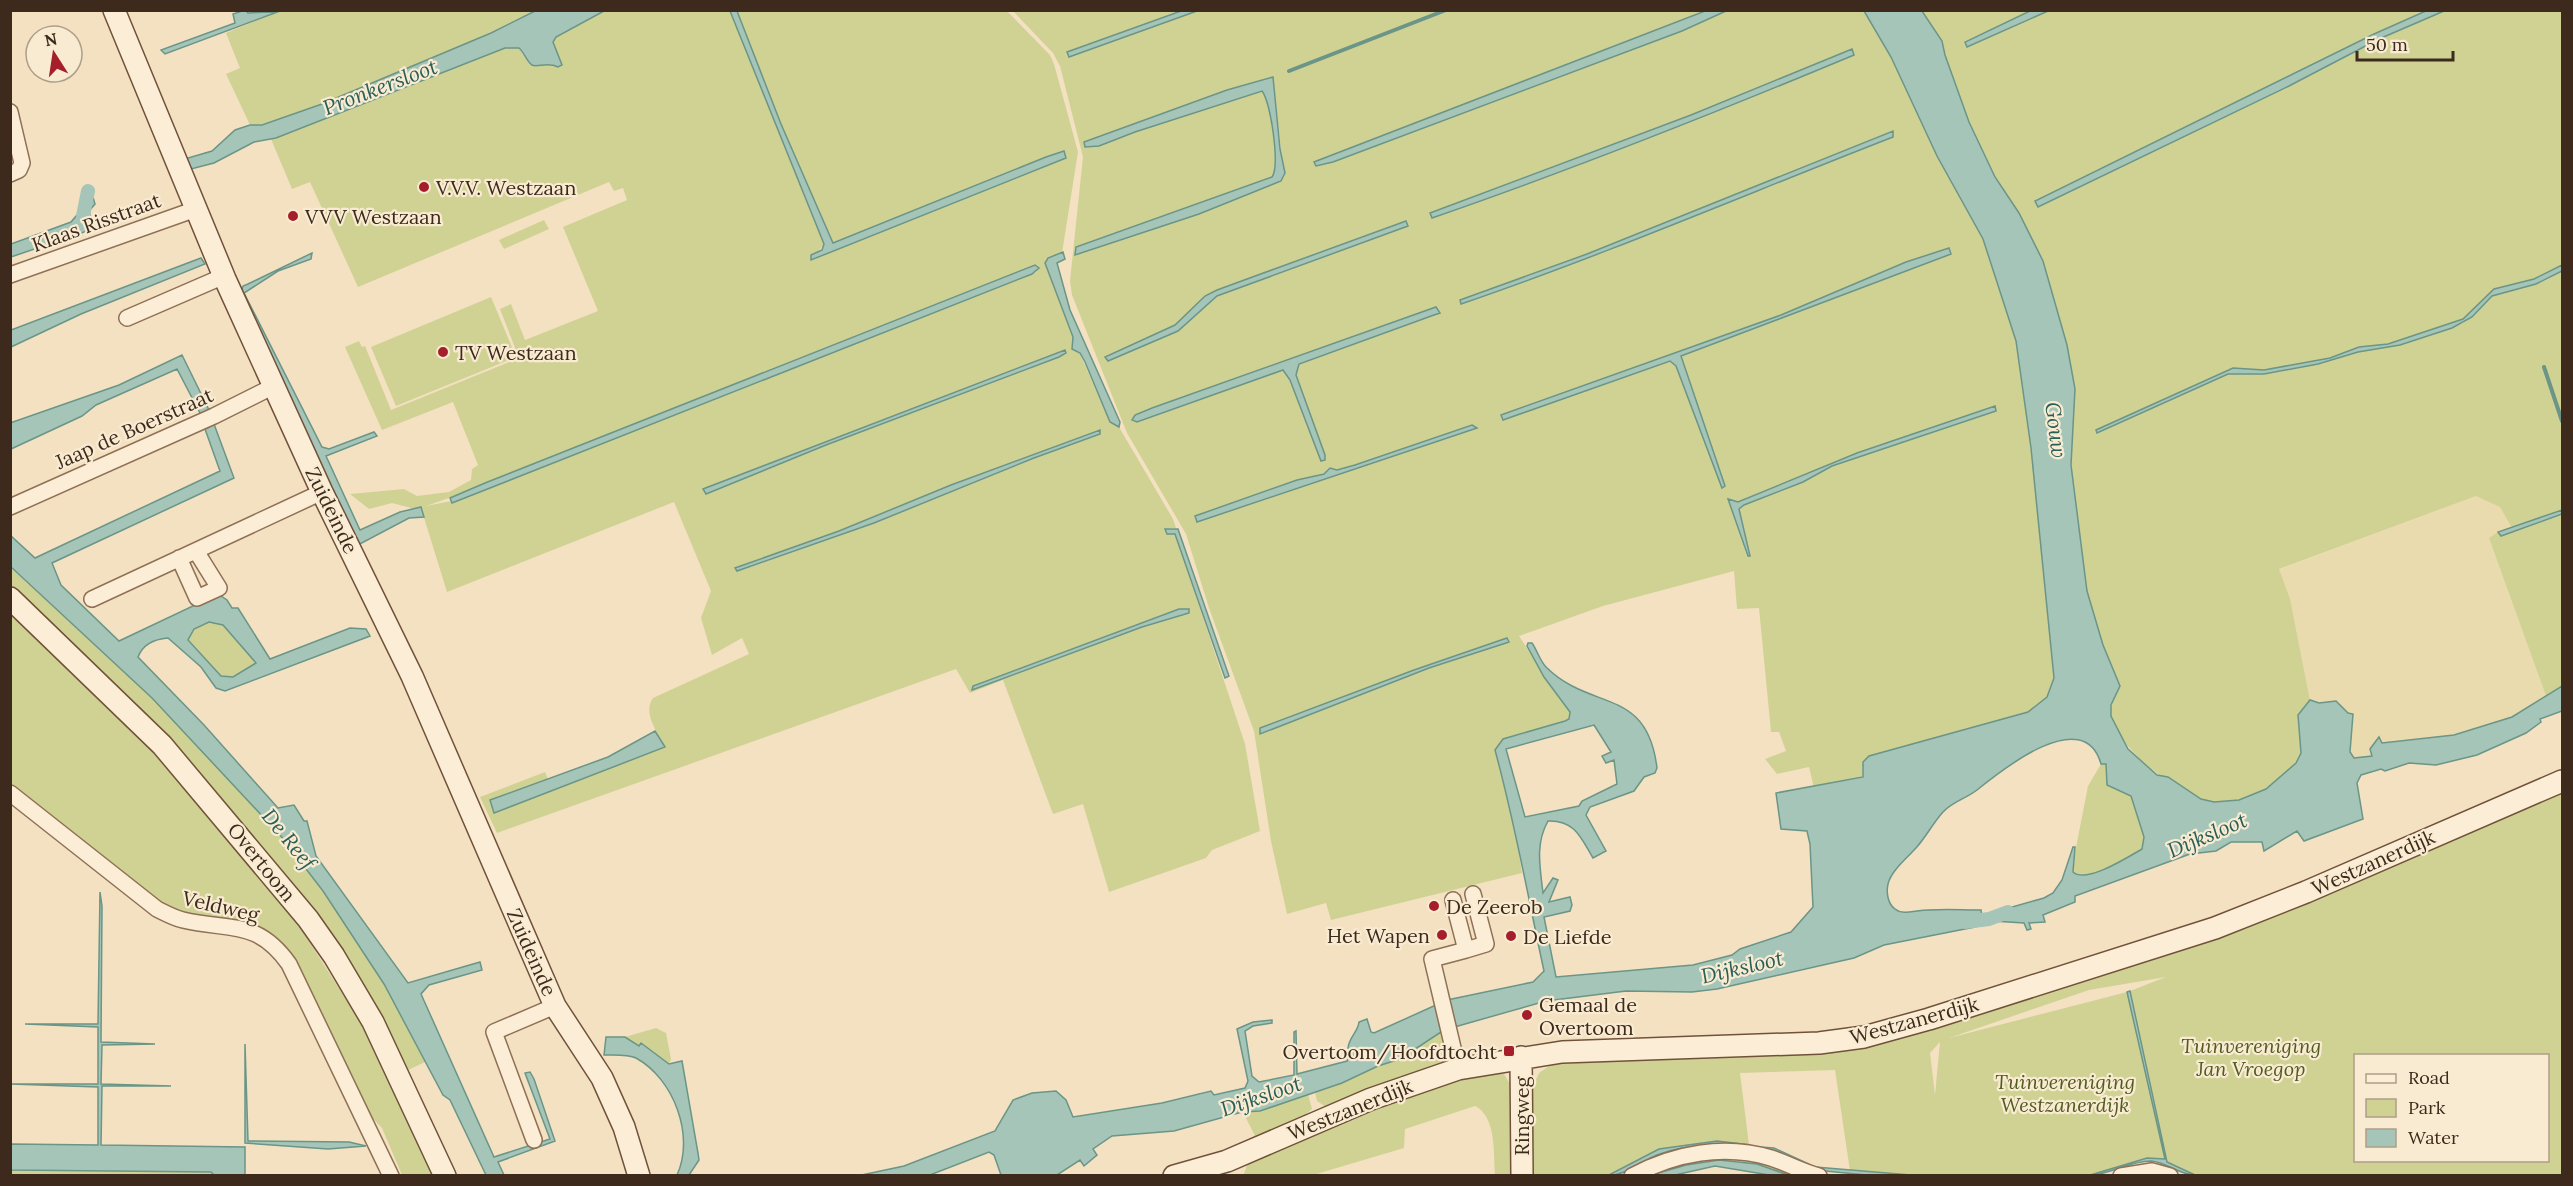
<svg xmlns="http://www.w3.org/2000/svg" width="2573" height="1186" viewBox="0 0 2573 1186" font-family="Lora,serif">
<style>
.farmland{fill:#e9dbae}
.green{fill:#d0d294;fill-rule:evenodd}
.water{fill:#a5c5b9;stroke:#6a9587;stroke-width:1.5;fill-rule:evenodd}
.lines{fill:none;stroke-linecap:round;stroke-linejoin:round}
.stream{stroke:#6a9587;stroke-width:4}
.canal{stroke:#a5c5b9;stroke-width:14}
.street-casing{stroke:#8f7056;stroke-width:18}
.secondary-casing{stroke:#71513a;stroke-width:24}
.street{stroke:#fceed6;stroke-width:15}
.secondary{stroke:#fceed6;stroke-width:21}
.poi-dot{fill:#a51f2a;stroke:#f9ebd2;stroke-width:2}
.labels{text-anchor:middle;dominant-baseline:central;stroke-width:4.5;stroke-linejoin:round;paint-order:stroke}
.poi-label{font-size:20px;fill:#3d2a1c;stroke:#f9ebd2;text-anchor:start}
.street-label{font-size:20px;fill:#3d2a1c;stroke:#f9ebd2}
.park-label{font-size:20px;font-style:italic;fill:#515c21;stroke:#f9ebd2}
.water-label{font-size:21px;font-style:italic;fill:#2a5f57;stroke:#f9ebd2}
</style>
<rect width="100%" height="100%" fill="#f3e1c2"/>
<path class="farmland" d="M2476,496l25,11 11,21 -23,10 57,158 -34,21 -58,18 -72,8 -10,13 -18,2 -4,-6 2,-33 -4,-6 -12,-12 -17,2 -9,-3 -13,-67 -19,-63z"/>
<path class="green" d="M280,11h255c-59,30 -120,55 -181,80 -29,12 -73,36 -104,34l-24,-51 14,-6 -14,-35z
M604,11h126l94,233 -12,16 253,-103 -2,-5 -17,5 -213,86 -52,-119 -44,-113h270l43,44 4,9 24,88 -16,101 -14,5 -3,6 28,74 -1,11 8,5 30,68 9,5 54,92 3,9h-6l-3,6 8,-1 70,211 15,87 -48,19 -6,8 -97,34 -26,-88 -30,10 -50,-134 -33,13 -14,-24 -459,164 -17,-36 65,-25 3,7 -58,21 4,13 171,-66c-7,-14 -23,-34 -12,-49l96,-44 -7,-16 -30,17 -11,-37 10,-27 -37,-89 -227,90 -26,-84h-10l-19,-5 -23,6 -19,-15 54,-5 13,7 32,-4 22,-12 1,-11 6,-4 -25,-63 -71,28 -37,-83 14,-6 3,6 3,-1 26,64 128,-52 -19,-49 11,-5 14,36 73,-29 -35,-84 64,-27 -4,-12 -9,3 -5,-9 -251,105 -48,-105 -18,7 -21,-50 234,-91h14l11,17h31l-8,-23 3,-5zM1035,265l2,7 -5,2 -580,229 -1,-2 -25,5 68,-24zM1064,350l2,2 -7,5 -233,88 -120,49 -3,-5zM1179,609h10v4l-47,14 -170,62z
M1013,11h692l-391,151 2,4 366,-135 44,-20h138l27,46 46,99 46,83 33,102 15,107 23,230 -7,19 -19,15 -159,44 -7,12 1,9 -49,11 -5,-21 -32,7 -12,-15 21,-8 -7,-19h-8l-12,-124 -22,1 -3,-38 -131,35 -84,30 51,76 -1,7 -4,2 -62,18 -8,11 19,70 8,53 -191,47 -5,-17 -39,11 -16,-73 -17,-110 -45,-123 -23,-74 -59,-101 -55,-138 -2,-14 13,-124 -23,-91 -7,-13zM1852,49l2,6c-139,58 -280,114 -422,163l-1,-5 260,-98zM1273,77l11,100 -85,37 -123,41v-8l196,-70c8,-11 -1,-75 -10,-86l-127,41 -36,14 -14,-4 142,-52zM1892,131l1,6c-144,56 -286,118 -433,167v-4l127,-46zM1405,221l3,5 -191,70 -39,35 -73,26 70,-32 42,-35zM1949,248l2,6 -270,102 44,130 -3,1 -46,-121 -6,-5 -168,58 -1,-4 280,-100 125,-53zM1436,307l4,5 -6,3 -135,49 -3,11 29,80 -4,6 -31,-81 -7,-10 -146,52 -5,-2 3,-5 17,-7zM1995,407l1,4 -164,55 -29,16 -59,23 -5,4 8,47 -19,-57 10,3 119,-49zM1472,425l4,3 -279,93 100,-41 58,-15zM1506,638l2,4 -79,26 -169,65 1,-5 153,-58z
M1922,11h110l-67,30 2,6 81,-36h380l-54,23 -338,167 253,-115 90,-47 65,-28h118v254l-28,14 -40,10 -30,30 -76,25 -29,3 -29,11 -66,12 -31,-2 -137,62 1,3 131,-59 90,-10 40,-12 42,-7 52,-17 11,-5 29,-27 54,-16 16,-9v239l-50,18 -12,-21 -24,-11 -197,73 11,30 20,101c-20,16 -3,34 -10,55 -5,13 -23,28 -35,35 -15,8 -35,15 -53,12 -32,-6 -93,-52 -101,-85 -2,-11 5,-21 9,-31l-23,-56 -10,-39 -6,-38 -10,-88 4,-76 -8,-44 -48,-132 -24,-36 -26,-55 -24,-67 -3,-14z
M544,220l5,9 -45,20 -5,-9z
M491,297l25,60 -120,49 -25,-59z
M2562,514v172l-16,10 -57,-158 9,-6 3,4z
M10,567l142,131 128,137 43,56 61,93 41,78 -21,10 -64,-119 -329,-363z
M10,608l151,151 137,165 82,129 53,122h-31l-20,-47 -20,-21 -84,-160 -107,-35 -142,-111 -18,-19z
M209,622l14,3 33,38 -23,14 -12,-1 -33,-36 6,-11z
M2106,763l1,22 24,11 13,41 -2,12 -44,24 -23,2 -3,-7 16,-82 13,-22z
M2562,792v383l-367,1 -28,-14 -37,-171 36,-14 -77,13 -140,48 178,-46 38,165 -2,4c-28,-8 -53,14 -80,15 -77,2 -156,2 -233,-5l-15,-101 -95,3 9,72 -41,-3 -49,7 -52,26 -77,1 1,-85 8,-18 13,-9 301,-16zM1940,1042l-5,53 -5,-42zM2356,1056h192v104h-192z
M656,1028l10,5 5,26 -2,5 -27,-21 -3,3 -14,-9z
M1444,1030c6,17 8,28 -9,38l-109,39 -9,-6 -2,-9 63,-26z
M1491,1068l13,6 6,10 1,91h-16c-2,-21 2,-58 -20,-69l-70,23 -1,19 -91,27 -70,1 5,-13 10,-10 59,-26z
M1308,1094l4,15 -7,6 -49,23 -12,-24z
M1693,1156l65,3 46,16h-16l-31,-11 -51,-3 -55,14 -12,1z
M10,1170l201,2 3,3 -203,1z"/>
<path class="water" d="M245,10l3,3 32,-2 -115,43 -4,-4 74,-27 -2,-9z
M2032,10l16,1 -81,36 -2,-5z
M2428,10l16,1 -65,28 -90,47 -251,121 -3,-6 339,-167z
M535,11h69l-48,26 -3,5 9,23 -4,2c-11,-6 -20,1 -26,-2 -5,-3 -8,-13 -13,-17h-14l-229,90 -22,4 -40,21 -23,6 -10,-9 31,-9 23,-21 15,-5h12l60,-21 169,-71z
M730,11h7l44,113 52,119 213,-86 18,-6 2,7 -255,102v-5l11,-5 2,-6z
M1181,11h16l-128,46 -2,-5z
M1705,11h21l-44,20 -349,131 -17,4 -2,-4z
M1864,11h58l20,30 3,14 24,67 26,55 24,36 24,48 24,84 8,44 -4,76 16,126 16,54 17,41 -9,19v11l17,33 29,26 11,2 33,22 13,3 25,-2 27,-11 30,-26 5,-10 -3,-38 12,-15 9,3 17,-2 12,12 5,1 -3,38 4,6 18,-2 -2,-7 9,-12 3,6 72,-8 58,-18 50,-31v25l-22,8 1,3 -15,11 -49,22 -41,10 -27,-2 -24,8 -4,-2 -20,6 -4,8 6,36 -59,22 -7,-10 -33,20 -2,-9h-31l-15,9 -26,3 -115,42v6l-32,13 2,7 -16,1 2,6 -4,1 -3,-7 -31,-2 -2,-8 53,-15 9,-5 9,-13 11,-33h2l-2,25c13,12 55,-15 69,-23l2,-12 -13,-41 -24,-11 -1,-21h-5c-17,-60 -98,5 -124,26 -10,8 -25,12 -34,22 -10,11 -17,25 -27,36 -9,10 -25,23 -28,36 -2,9 0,20 7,25 6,5 15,3 22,2 22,-3 42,-1 64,-1l2,14 -8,3 -91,18 -30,13 -137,31 -25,3 -66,-1 -80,10 -102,29 -44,29 -22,7 -36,17 -82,28 -18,1 -68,19 -62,5 -19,13 4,6 -13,11 -4,-6 -23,15h-56l-7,-20 -5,-3 -59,23 -73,1 47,-10 91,-35 18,-31 19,-7 24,-2 10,9 7,17 89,-14 49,-12 3,4 31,-7 3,-7 -11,-52 16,-7 19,-2v3l-19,3 -8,5 7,45 7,6 35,-7v-43l2,-1 1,43 50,-13 4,-11 -3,-2c1,-11 10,-16 11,-26l8,-3 4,13 3,1 73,-33 86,-18 11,-11c-16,-74 -29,-148 -49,-221l8,-11 62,-18 4,-2 1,-7 -26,-35 -17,-31 1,-3h4c5,7 8,18 14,24 45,45 101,19 111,101l-2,5 -11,4 -10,14 -44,16 -4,8 20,36 -13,7c-12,-20 -18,-38 -45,-37 -13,23 -8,46 -5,72l10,-15 5,2 -9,22 21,-5 2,8 -2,6 -26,6 12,60 137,-12 39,-10 8,-6 51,-17 22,-25 -3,-63 -3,-13 -26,-2 -5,-36 87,-16v-15l6,-6 159,-44 19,-15 7,-19 -23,-230 -15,-107 -33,-102 -46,-83 -46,-99zM1594,725l17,27 -9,4 4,7 8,-3 3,24 -35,17 -3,5 -54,11 -19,-68z
M1852,49l2,6c-139,58 -280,114 -422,163l-2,-5 261,-98z
M1273,77l7,72 5,24 -4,8 -82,33 -124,41 1,-8 196,-70c8,-11 -1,-75 -10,-86l-127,41 -36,14 -14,1 -1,-5 143,-52z
M1893,131v6c-144,56 -286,117 -432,167l-1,-4 127,-46z
M90,187l5,17 -6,7 4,18 -82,28v-13l60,-22 16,-19z
M1406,221l2,5 -191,70 -39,35 -70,30 -3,-4 70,-32 30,-29 12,-6z
M1949,248l2,6 -270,102 44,130 -3,2 -46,-122 -6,-5 -167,59 -2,-5 280,-100 125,-53z
M1063,252l2,7 -8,4 13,47 50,112 -1,5 -9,-5 -25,-60 -5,-9 -8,-4 1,-12 -28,-74 3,-5z
M312,253l-1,6 -33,12 -34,22 78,154 7,2 45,-17 3,4 -51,20 34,74 40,-18 21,-5 3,10 -15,1 -51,27 -117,-252 2,-7 5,-2z
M201,258l4,6 -124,50 -70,33v-17z
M1035,265l4,3 -7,6 -580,229 -2,-5 35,-15z
M2562,265v6l-26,13 -44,12 -20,21 -20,11 -52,17 -42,7 -40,12 -54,10h-36l-131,59 -1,-3 137,-62 31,2 66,-12 29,-11 29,-3 75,-25 31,-30 40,-10z
M1436,307l4,6 -6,2 -135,49 -3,11 29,80v5l-4,1 -31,-81 -7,-10 -146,52 -5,-2 3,-5 17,-7z
M1065,350l1,3 -7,4 -233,88 -120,49 -3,-5z
M182,355l27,55 -8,5 -24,-46 -81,36 -14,11 -71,33 -1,-26 109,-38z
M1995,406l1,5 -164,55 -29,16 -59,23 -5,4 11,47h-2l-20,-57 10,3 119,-49z
M214,424l20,54 -182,85 9,22 58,56 99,-47 9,6 5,8h6l32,51 80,-31 16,1 4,7 -145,55 -9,-3 -15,-21 -33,-29c-13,1 -25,6 -30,19l66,68 74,83 16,-3 10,16h3l9,35 92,127 72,-21 2,8 -53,15 -8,9 73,163 56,-18 -25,-66 5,-1 4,7 21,62 -57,21 6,13h-18l-36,-75 -7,-5 -59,-111 -61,-93 -43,-56 -128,-137 -141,-131 -1,-32 25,23 185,-87 -15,-42zM209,622l14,3 33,38 -23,14 -12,-1 -33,-36 6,-11z
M1472,425l5,3 -280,94 -2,-6 102,-36 27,-6 6,-6 7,2 18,-5z
M1100,430v4l-66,24 -160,65 -137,48 -2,-3 104,-37 112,-46z
M2562,510v4l-61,22 -3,-4z
M1165,529h13l1,3 50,144 -4,2 -50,-144h-8z
M1179,609h10v4l-47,14 -170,63 1,-4z
M1507,638l2,4 -80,26 -169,66v-6l154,-58z
M655,731l10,16 -171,66 -4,-13 118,-43z
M100,892l2,14 -1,136 54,2 -53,1 -1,39 70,2h-69l-1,59 144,2v28h-31l-3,-3 -200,-2v-26l87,1v-58l-88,-3h88v-57l-73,-3h73z
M2130,991l37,171 28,13c-16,0 -28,-13 -44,-14 -22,0 -42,14 -64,15l60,-18 18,1 -38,-167z
M606,1037h19l14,9 2,-3 28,21 13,-3 16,92 1,7 -10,15h-12c18,-39 -3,-96 -41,-117 -8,-4 -23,-3 -32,-3z
M245,1044l3,97 101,1 17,4 -38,3 -83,-6z
M1717,1141l33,4 -1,3c-30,-4 -63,-5 -92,7 -17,7 -31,20 -50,21l52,-27z
M1760,1147l14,1 41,19 96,8h-45l-51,-5z
M1719,1160l38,4 31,11h-19l-54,-9 -40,9h-24l35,-10z"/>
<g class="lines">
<path class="stream" d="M1289,71l157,-61
M2544,367l18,54"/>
<path class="canal" d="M83,216l5,-25
M1965,922l24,-3 19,-7"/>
<defs>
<path id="street" d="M10,112l12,51 -3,7 -9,4
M10,275l186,-66
M127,318l97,-42
M10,507l204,-91 60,-30
M179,558l18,40 22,-10 -23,-37
M92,599l230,-107
M10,793l147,116c8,4 17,9 26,11 47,11 74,-1 106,44l102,212
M1453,900l13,50 -34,9 26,110
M1466,950l20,-6 -13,-50
M534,1140l-40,-108 61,-26
M1632,1176c43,-23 92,-32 139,-18 16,5 31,14 48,18
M2121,1176l31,-5 18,5"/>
<path id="secondary" d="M114,10l111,269 97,213 90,184 143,330 47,72 22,49 15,49
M10,598l152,147 146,174 26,37 39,66 72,154
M1521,1057l1,119
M1174,1176l53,-15 144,-62 87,-30 104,-17 257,-9 45,-6 65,-18 286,-91 91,-36 256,-111"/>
</defs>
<use href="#street" class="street-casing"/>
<use href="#secondary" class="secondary-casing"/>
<use href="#street" class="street"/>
<use href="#secondary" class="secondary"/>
</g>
<g class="poi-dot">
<circle cx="424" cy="187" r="6"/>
<circle cx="293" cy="216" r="6"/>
<circle cx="443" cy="352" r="6"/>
<circle cx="1434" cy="906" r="6"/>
<circle cx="1442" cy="935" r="6"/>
<circle cx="1511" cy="936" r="6"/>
<circle cx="1527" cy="1015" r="6"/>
<rect x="1503" y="1045" width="12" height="12" rx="3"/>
</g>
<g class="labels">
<g class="poi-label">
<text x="436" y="187">V.V.V. Westzaan</text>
<text x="305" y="216">VVV Westzaan</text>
<text x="455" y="352">TV Westzaan</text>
<text x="1446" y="906">De Zeerob</text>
<text x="1430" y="935" text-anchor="end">Het Wapen</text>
<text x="1523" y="936">De Liefde</text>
<text x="1539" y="1004">Gemaal de<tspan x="1539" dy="23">Overtoom</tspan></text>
<text x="1497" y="1051" text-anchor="end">Overtoom/Hoofdtocht</text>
</g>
<g class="street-label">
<text transform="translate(96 222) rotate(-20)">Klaas Risstraat</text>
<text transform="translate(134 428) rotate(-24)">Jaap de Boerstraat</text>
<text transform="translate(332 510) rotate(64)">Zuideinde</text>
<text transform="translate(262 862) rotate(51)">Overtoom</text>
<text transform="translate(2373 862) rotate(-24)">Westzanerdijk</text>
<text transform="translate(221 906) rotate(13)">Veldweg</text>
<text transform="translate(532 952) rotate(66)">Zuideinde</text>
<text transform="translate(1914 1020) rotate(-15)">Westzanerdijk</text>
<text transform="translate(1350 1109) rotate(-22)">Westzanerdijk</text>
<text transform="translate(1521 1116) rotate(-90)">Ringweg</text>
</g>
<g class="park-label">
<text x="2251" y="1045">Tuinvereniging<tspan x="2251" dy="23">Jan Vroegop</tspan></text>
<text x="2065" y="1081">Tuinvereniging<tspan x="2065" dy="23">Westzanerdijk</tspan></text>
</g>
<g class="water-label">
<text transform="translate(380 87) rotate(-21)">Pronkersloot</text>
<text transform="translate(2056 430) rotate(83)">Gouw</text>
<text transform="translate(2207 835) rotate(-23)">Dijksloot</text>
<text transform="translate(289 839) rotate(51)">De Reef</text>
<text transform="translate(1742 967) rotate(-13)">Dijksloot</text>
<text transform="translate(1261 1096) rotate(-19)">Dijksloot</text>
</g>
</g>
<rect width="2573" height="1186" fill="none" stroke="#3d2a1c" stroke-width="24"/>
<rect x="2354" y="1054" width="195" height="108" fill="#f9ebd2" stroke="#ae9e89" stroke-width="1.5"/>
<rect x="2366" y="1074" width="30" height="9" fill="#fceed6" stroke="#ae9e89" stroke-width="1.5"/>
<text x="2408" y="1084" font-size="18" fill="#3d2a1c">Road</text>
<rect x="2366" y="1099" width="30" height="18" fill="#d0d294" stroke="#ae9e89" stroke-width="1.5"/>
<text x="2408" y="1114" font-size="18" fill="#3d2a1c">Park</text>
<rect x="2366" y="1129" width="30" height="18" fill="#a5c5b9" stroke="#ae9e89" stroke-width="1.5"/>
<text x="2408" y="1144" font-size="18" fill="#3d2a1c">Water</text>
<g transform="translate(54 54) rotate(348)"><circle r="28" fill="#f9ebd2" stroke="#ae9e89" stroke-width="1.5"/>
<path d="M0-4.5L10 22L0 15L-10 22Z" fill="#a51f2a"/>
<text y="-9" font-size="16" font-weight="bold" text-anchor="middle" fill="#3d2a1c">N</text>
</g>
<path d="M2357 51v9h96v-9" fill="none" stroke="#3d2a1c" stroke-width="3"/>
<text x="2366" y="51" font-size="18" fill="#3d2a1c" stroke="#f9ebd2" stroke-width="4.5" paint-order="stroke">50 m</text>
</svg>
